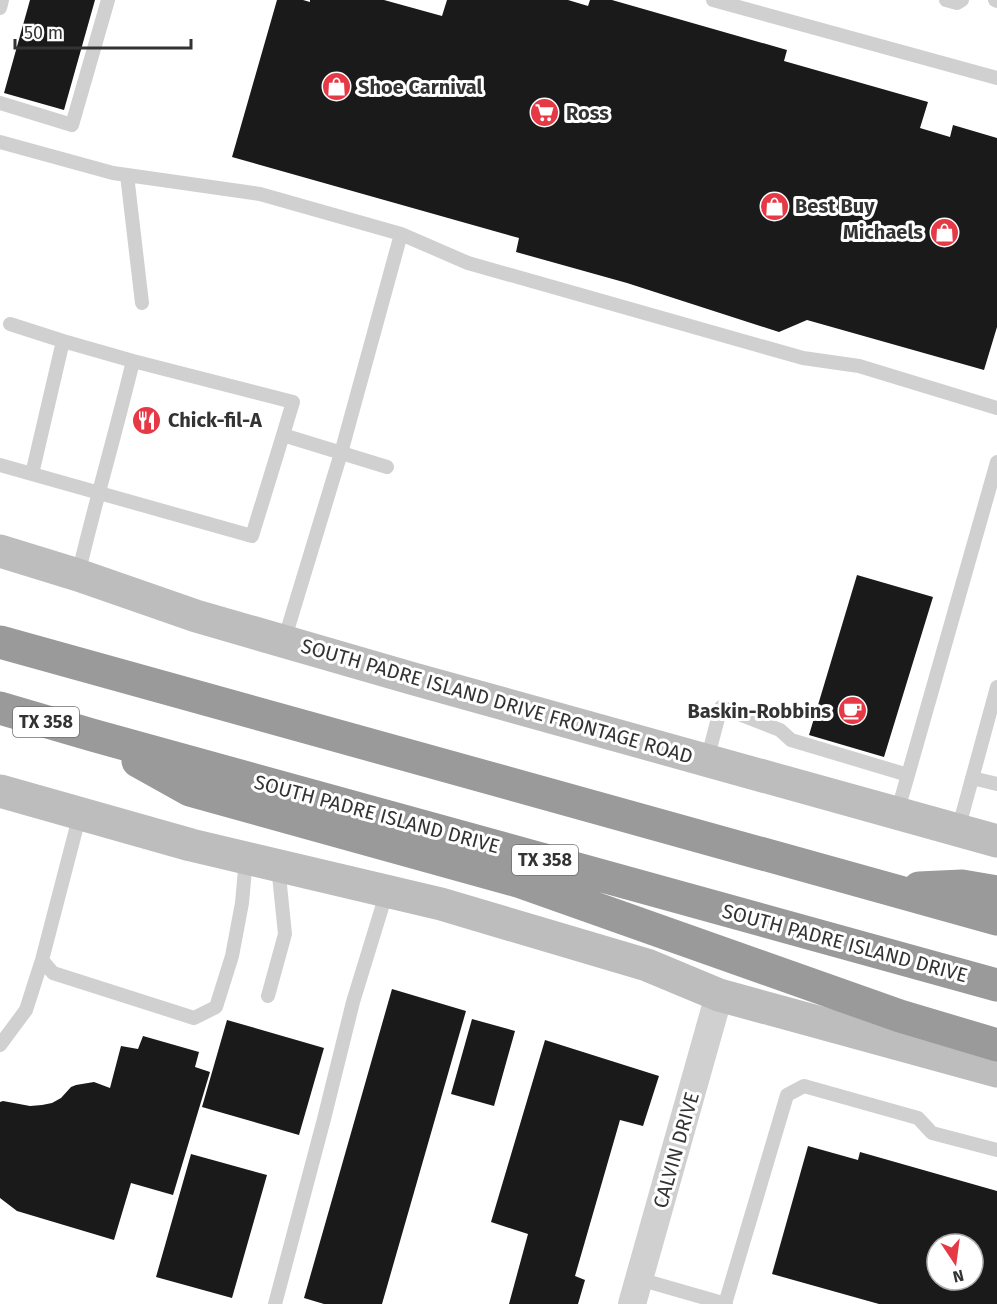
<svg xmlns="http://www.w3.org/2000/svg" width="997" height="1304" viewBox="0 0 997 1304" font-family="'Fira Sans',sans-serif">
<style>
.building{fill:#1a1a1a;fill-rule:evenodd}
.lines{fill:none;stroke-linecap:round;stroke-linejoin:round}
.service{stroke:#d0d0d0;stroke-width:14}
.minor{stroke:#d0d0d0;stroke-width:28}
.secondary{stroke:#bdbdbd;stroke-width:33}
.motorway{stroke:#9a9a9a;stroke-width:33}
.labels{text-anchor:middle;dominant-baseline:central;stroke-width:6;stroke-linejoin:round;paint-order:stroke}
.shield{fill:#fff;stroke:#707070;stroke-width:1.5}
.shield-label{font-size:18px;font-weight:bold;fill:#333}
.poi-label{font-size:20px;font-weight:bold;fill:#333;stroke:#fff;text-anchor:start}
.street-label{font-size:20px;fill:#333;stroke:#fff}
</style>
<rect width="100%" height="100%" fill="#fff"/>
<path class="building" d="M30,0h65l-31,110 -60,-17z
M277,0h26l7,2v-2h74l58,16 5,-16h121l20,6 2,-6h22l175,50 -3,11 144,41 -8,26 30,9 3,-12 44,13v189l-13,43 -177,-50 -28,12 -152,-49 -111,-31 3,-14 -287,-81z
M857,575l76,22 -49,160 -75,-22z
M392,989l74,22 -84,293h-58l-20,-6z
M472,1019l43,12 -21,75 -43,-12z
M227,1020l97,28 -25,87 -97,-28z
M143,1036l56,16 -4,15 15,5 -37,123 -42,-12 -17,57 -97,-29 -17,-13v-96l3,-1 27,5 12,-1 10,-2 9,-5 10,-11 5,-2 18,-3 16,6 11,-42 17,3z
M545,1040l114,36 -16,50 -23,-6 -45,156 10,4 -7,24h-69l19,-70 -37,-12z
M808,1146l50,14 2,-8 137,39v113h-118l-107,-30zM937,1244h36v36h-36z
M191,1154l76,21 -35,123 -76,-21z"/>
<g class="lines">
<path class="service" d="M713,0l284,78
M946,0l11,3 5,-3
M995,0l2,1
M0,8l2,-8
M0,103l72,22 36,-125
M0,142l113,31 147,21 141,40 67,29 335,95 56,8 138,42
M127,175l15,128
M10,324l53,17
M283,435l10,-33 -160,-41 -70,-20 -31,133 220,62 31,-101 104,32
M0,465l32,9
M78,575c17,-72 38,-143 55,-214
M284,641l57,-188 60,-219
M707,760l14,-53 59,23 11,10 117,35 89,-313
M972,778l25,6
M897,813l11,-38
M80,814l-38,146 11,13 141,45 22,-11 16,-51 10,-53 4,-45
M958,830l39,-143
M268,996l17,-62 -7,-68
M0,1045l26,-35 16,-50
M639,1279l87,25
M275,1304l49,-185 29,-117 34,-111
M725,1304l62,-209 17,-9 114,32 14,15 65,17"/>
<path class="minor" d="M632,1304l87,-309"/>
<path class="secondary" d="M0,551l78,24 118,41 218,63 583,162
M0,791l191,54 250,59 206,61 72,30 278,76"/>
<path class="motorway" d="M0,642l997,277
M0,708l92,27 905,250
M138,761l52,29 328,91 382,135 97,29
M919,888l43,-2 35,6"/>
</g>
<defs>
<symbol id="shop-disc" viewBox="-11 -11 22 22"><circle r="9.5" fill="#e63946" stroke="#fff"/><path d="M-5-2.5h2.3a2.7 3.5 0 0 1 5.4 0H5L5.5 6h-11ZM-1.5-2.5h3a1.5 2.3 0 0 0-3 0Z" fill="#fff"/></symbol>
<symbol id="supermarket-disc" viewBox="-11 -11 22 22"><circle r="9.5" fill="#e63946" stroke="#fff"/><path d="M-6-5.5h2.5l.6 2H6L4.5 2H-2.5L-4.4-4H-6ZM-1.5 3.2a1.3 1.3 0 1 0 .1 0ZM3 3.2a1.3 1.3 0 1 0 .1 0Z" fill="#fff"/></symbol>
<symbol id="restaurant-disc" viewBox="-11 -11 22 22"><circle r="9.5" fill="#e63946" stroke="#fff"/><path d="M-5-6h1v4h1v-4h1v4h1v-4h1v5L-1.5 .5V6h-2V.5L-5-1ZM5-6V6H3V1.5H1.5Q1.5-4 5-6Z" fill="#fff"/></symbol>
<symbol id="cafe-disc" viewBox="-11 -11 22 22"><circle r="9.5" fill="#e63946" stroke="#fff"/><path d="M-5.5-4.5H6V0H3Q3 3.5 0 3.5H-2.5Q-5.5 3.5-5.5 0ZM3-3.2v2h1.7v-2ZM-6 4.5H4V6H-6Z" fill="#fff"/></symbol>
</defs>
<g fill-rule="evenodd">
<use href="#shop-disc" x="320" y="70" width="33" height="33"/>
<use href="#supermarket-disc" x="528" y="96" width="33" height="33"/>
<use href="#shop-disc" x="758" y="190" width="33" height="33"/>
<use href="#shop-disc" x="928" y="216" width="33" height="33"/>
<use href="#restaurant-disc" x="130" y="404" width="33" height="33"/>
<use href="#cafe-disc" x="836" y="694" width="33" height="33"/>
</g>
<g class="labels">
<g class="shield">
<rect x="13" y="707" width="66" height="30" rx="4.5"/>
<rect x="512" y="845" width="66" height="30" rx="4.5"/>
</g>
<g class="shield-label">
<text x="46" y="722">TX 358</text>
<text x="545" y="860">TX 358</text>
</g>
<g class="poi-label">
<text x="358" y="87">Shoe Carnival</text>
<text x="566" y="113">Ross</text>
<text x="795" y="206">Best Buy</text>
<text x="923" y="232" text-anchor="end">Michaels</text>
<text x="168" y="420">Chick-fil-A</text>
<text x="831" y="711" text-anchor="end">Baskin-Robbins</text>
</g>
<g class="street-label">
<text transform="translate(497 701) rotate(16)">SOUTH PADRE ISLAND DRIVE FRONTAGE ROAD</text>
<text transform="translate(377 814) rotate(15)">SOUTH PADRE ISLAND DRIVE</text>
<text transform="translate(845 943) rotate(15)">SOUTH PADRE ISLAND DRIVE</text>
<text transform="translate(676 1150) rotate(-74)">CALVIN DRIVE</text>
</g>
</g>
<g transform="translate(955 1262) rotate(167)"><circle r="28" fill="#ffffff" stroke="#adadad" stroke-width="1.5"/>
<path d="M0-4.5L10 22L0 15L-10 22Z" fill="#e63946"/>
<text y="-9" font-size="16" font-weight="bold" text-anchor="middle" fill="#333333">N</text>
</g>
<path d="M15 39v9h176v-9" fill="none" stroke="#333333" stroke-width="3"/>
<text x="24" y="39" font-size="18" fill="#333333" stroke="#ffffff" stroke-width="4.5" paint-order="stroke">50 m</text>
</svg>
